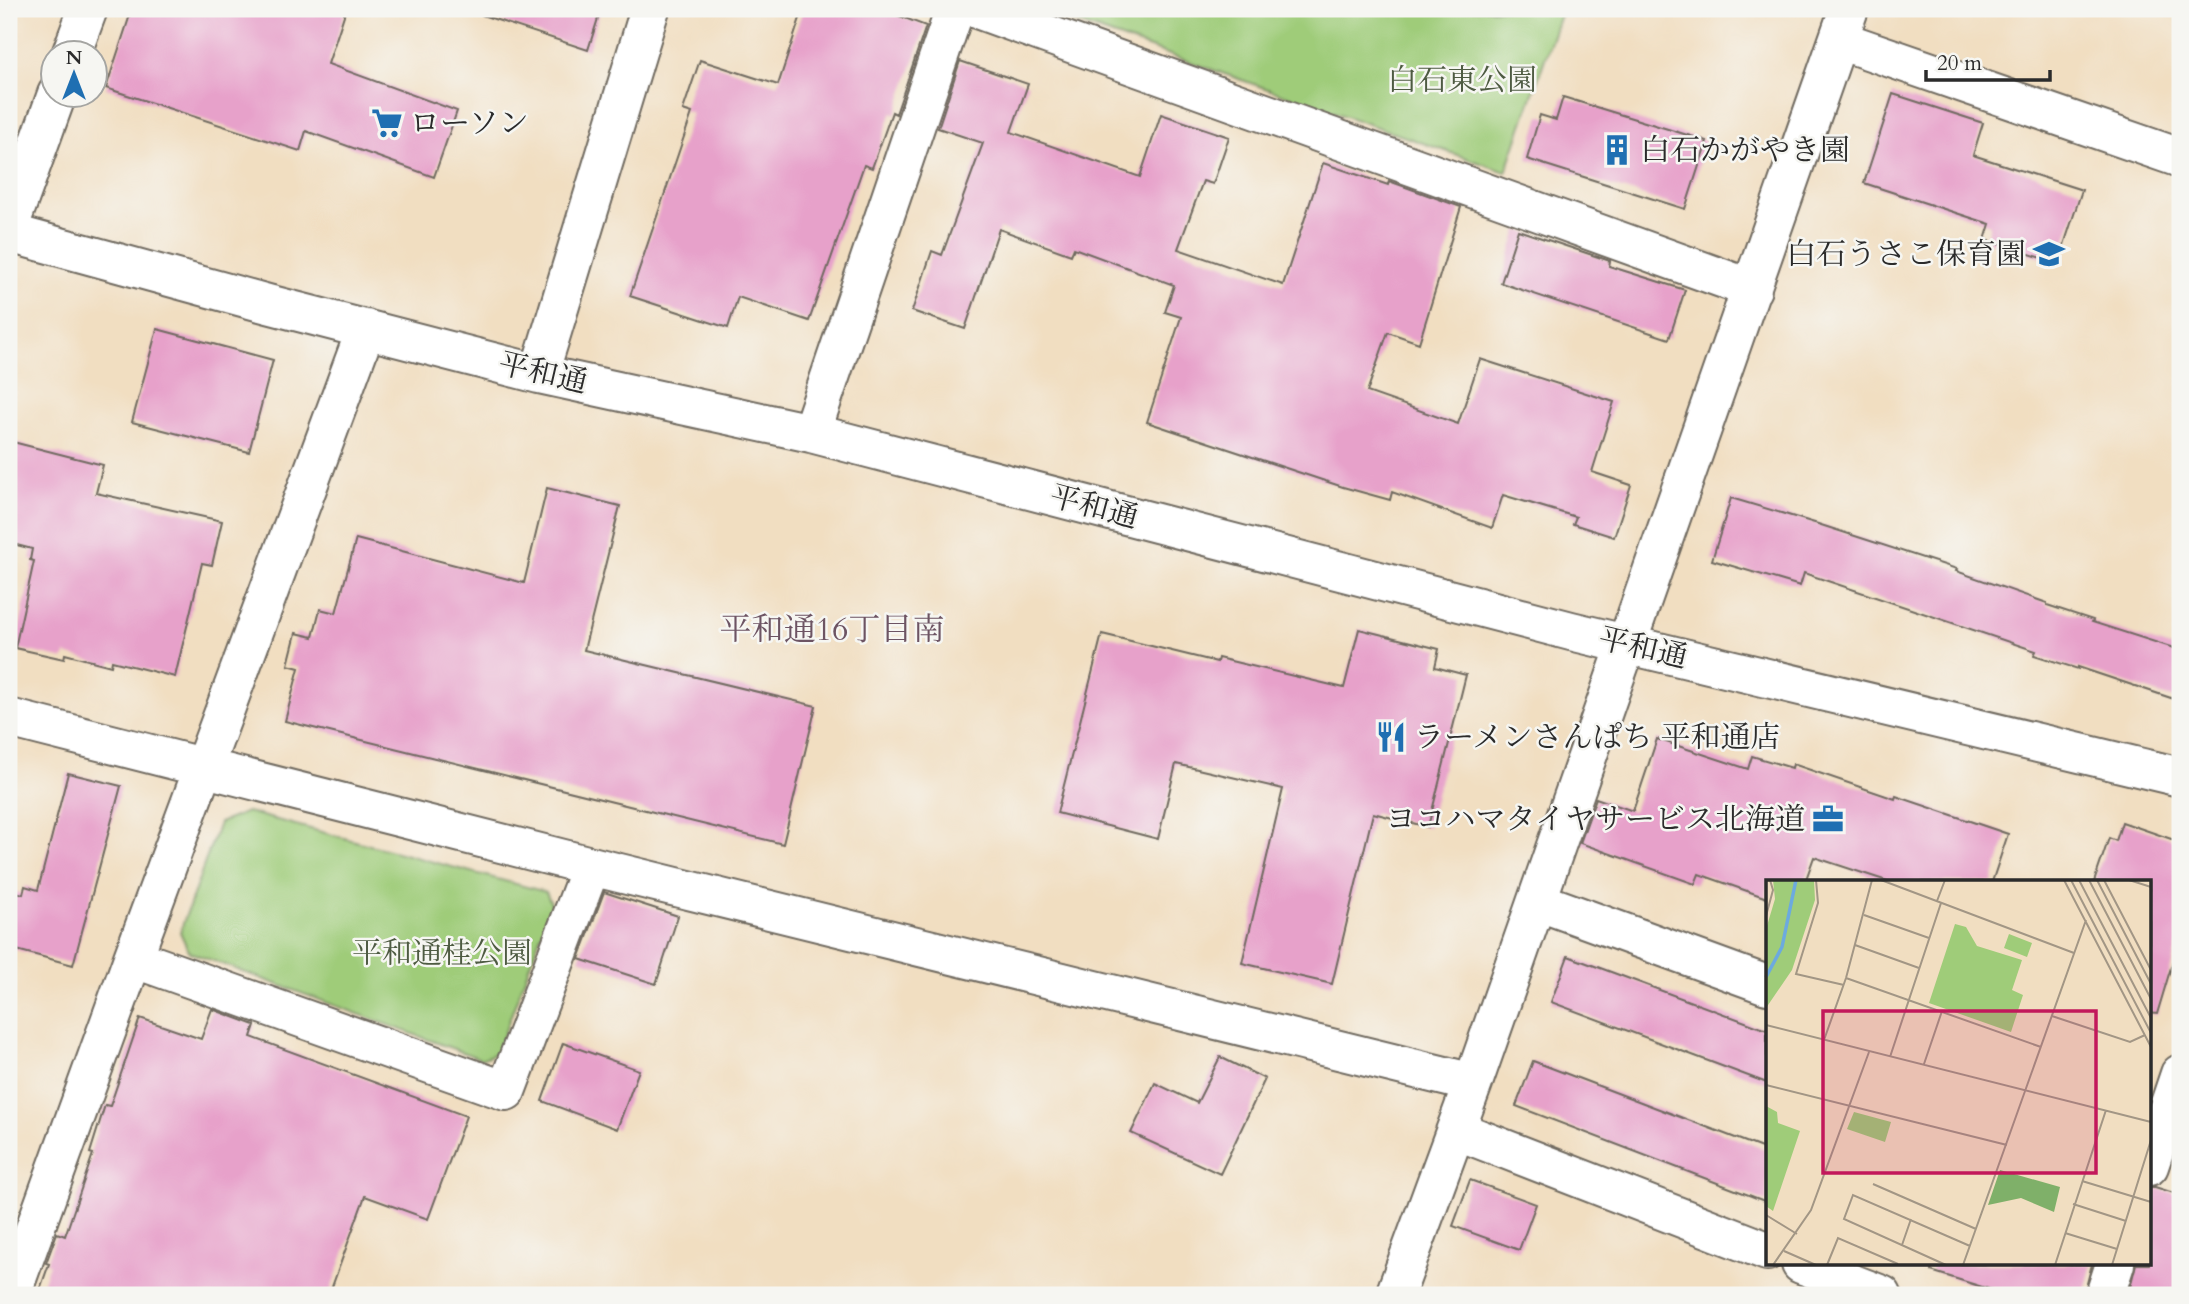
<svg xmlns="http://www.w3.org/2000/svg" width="2189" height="1304" viewBox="0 0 2189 1304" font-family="Cardo,'Noto Serif JP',serif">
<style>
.green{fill:#9fcc79;stroke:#657c52;stroke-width:2}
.building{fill:#e7a1ca}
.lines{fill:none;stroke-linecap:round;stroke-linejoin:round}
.minor-casing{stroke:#706a60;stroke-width:42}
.minor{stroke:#fff;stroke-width:38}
.labels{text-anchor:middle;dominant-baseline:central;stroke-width:5;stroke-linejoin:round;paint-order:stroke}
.park-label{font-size:30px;fill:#4e5b42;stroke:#f6f6f2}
.poi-label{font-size:30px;fill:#2b2b2b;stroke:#f6f6f2;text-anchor:start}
.street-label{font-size:30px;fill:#2b2b2b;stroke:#f6f6f2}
.neighbourhood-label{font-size:32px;fill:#6d5463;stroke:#f6f6f2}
.inset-river{fill:none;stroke:#6caade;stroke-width:3.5}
.inset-road{fill:none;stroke:#a29685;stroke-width:2}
.view{fill:#c2185b;fill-opacity:0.15;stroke:#c2185b;stroke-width:3.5}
.inset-edge{fill:none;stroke:#2b2b2b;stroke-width:3.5}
</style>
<rect width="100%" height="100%" fill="#f6f6f2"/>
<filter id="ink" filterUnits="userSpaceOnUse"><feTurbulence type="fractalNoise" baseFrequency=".0143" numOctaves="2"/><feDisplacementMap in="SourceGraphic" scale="14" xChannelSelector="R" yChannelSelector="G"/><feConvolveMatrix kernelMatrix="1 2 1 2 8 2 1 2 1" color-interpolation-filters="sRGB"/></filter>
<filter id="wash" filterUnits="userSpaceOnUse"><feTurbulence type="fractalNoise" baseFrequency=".00686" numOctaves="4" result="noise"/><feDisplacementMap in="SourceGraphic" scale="28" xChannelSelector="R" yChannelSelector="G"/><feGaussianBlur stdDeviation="1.57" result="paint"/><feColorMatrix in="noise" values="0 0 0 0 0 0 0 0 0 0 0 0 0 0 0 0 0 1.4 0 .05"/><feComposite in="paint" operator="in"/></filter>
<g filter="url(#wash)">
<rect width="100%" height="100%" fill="#f1dec1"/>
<path class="green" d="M1038,9h524l-56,163z
M247,812l299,80 6,13 -55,148 -16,6 -292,-107 -9,-20 39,-109z"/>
<g id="blocks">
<path class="building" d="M132,9h214l-18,55 129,47 -23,66 -128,-46 -6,20 -194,-63z
M483,9h118l-13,41 -106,-35z
M803,9h78l45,17 -30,88 -4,-2 -20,56 -8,-3 -55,156 -71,-24 -10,31 -98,-32 62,-183 -9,-3 17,-50 78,25z
M960,61l68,23 -17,48 129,45 21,-63 68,23 -16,47 -10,-3 -25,68 105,36 40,-122 65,22 1,-4 72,26 -42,136 -31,-11 -21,60 91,32 22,-65 134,43 -22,70 39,13 -17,52 -41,-13 3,-7 -73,-22 -11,33 -100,-36 -2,8 -47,-13 -196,-65 34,-105 -16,-5 9,-27 -100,-37 -3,7 -72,-26 -34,100 -53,-18 20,-60 10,4 41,-112 -45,-15z
M1893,94l90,29 -10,32 109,35 -24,73 -73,-23 5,-16 -126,-41z
M1563,97l144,44 -22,68 -158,-50 13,-44 16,5z
M1518,230l92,31 -1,5 76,24 -16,49 -168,-56z
M157,329l116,31 -24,92 -117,-30z
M9,441l94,24 -7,28 126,28 -10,44 -10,-2 -27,114 -63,-16 -1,5 -46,-12 -1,5 -49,-11 19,-87 -4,-1 2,-11 -23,-6z
M547,488l73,18 -36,144 232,56 -33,138 -498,-123 14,-53 -11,-3 8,-32 17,4 7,-28 16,4 20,-74 168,44z
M1731,498l87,26 139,45 -1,2 91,32v2l46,15 -1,2 88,28v51l-102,-34v2l-44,-14 2,-4 -232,-78 -4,13 -88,-26z
M1359,629l80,20 -4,18 31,8 -38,152 -55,-14 -41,171 -90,-21 41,-174 -107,-25 -18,75 -101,-26 45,-179 115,28 1,-4 126,30z
M1657,739l91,30 4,-13 40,12 1,-4 102,35 1,-3 112,38 -16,48h-102l-76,-25 -9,25h-38v16l-68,-24 -4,10 -115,-41 16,-45 37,13z
M68,773l53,13 -48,179 -64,-17v-58l14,4 2,-8 13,4z
M2122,822l58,20v95l-23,77 -8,-1v-131h-55l15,-44 7,3z
M604,892l74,24 -22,68 -77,-25z
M1568,956l199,74v53l-216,-81z
M212,1009l43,16 -4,12 215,79 -38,103 -63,-23 -36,99h-291l11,-31 -3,-1 11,-30 8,3 28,-82 -3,-1 15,-48 5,1 30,-88 61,21z
M563,1043l76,27 -22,59 -75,-28z
M1220,1057l45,22 -45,95 -89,-41 24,-50 42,20z
M1533,1061l234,89v52l-251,-96z
M1470,1180l66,24 -17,46 -66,-24z
M2149,1187h6l25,8v82l-6,18h-46l8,-31h13z
M1932,1264h160l-8,31h-76l-77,-24z"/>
</g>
</g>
<g filter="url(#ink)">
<use href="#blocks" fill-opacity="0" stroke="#706a60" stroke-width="2"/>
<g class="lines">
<defs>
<path id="minor" d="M977,9l775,280
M1839,40l341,118
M72,52l16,-43
M9,227l48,-133
M9,233l259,71 271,70 272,59 760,198 609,146
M539,374l111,-365
M811,433l144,-424
M9,718l582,148 882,217
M1537,901l230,84
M133,958l373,133 85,-225
M1456,1130l311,121
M2149,1166l31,-92
M1801,1264l81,31
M11,1295l122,-337 233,-629
M1395,1295l78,-212 376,-1074
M2105,1295l10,-31"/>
</defs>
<use href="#minor" class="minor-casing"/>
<use href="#minor" class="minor"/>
</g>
</g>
<defs>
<symbol id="supermarket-bare" viewBox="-9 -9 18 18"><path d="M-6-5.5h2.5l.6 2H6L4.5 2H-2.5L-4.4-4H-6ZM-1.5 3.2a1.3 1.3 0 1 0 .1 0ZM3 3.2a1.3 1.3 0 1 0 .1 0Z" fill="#1f6fb2" stroke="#f6f6f2" stroke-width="2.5" paint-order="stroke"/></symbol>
<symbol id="building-bare" viewBox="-9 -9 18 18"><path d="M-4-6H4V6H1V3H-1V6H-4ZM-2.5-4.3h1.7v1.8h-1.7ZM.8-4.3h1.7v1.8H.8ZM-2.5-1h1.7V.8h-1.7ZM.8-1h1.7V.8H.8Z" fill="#1f6fb2" stroke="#f6f6f2" stroke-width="2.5" paint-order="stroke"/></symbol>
<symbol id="school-bare" viewBox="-9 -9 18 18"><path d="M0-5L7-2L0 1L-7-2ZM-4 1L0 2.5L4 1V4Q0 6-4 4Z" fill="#1f6fb2" stroke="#f6f6f2" stroke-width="2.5" paint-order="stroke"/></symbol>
<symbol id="restaurant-bare" viewBox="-9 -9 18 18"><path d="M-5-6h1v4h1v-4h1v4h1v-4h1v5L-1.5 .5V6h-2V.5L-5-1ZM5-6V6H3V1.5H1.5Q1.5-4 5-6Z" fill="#1f6fb2" stroke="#f6f6f2" stroke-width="2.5" paint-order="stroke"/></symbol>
<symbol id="office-bare" viewBox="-9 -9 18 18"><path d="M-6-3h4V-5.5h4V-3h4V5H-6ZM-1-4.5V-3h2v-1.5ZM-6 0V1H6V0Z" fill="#1f6fb2" stroke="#f6f6f2" stroke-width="2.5" paint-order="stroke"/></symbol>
</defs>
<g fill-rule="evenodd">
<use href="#supermarket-bare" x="365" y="101" width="44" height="44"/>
<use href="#building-bare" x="1595" y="128" width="44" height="44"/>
<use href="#school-bare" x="2027" y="232" width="44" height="44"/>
<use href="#restaurant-bare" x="1369" y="715" width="44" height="44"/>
<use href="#office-bare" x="1806" y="797" width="44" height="44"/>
</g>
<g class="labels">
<g class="park-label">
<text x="1462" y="80">白石東公園</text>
<text x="442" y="953">平和通桂公園</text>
</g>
<g class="poi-label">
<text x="410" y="123">ローソン</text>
<text x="1640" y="150">白石かがやき園</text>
<text x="2026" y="254" text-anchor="end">白石うさこ保育園</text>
<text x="1414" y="737">ラーメンさんぱち 平和通店</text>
<text x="1805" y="819" text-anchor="end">ヨコハマタイヤサービス北海道</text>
</g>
<g class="street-label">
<text transform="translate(543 373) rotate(13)">平和通</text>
<text transform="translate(1094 507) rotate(15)">平和通</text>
<text transform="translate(1643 648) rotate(13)">平和通</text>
</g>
<g class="neighbourhood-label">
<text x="832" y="630">平和通16丁目南</text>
</g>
</g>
<g transform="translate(1766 880)">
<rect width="385" height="385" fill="#f1dec1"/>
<path d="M7,0h41l1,20 -23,70 -26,38v-79l9,-30zM189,44l11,3 11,19 45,14 -10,30 11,5 -12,37 -82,-29zM243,54l23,9 -5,14 -23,-9zM0,226l11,6 1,11 22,8 -27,80 -7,-5zM88,232l37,10 -6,20 -38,-13z" fill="#9fcc79"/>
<path d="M234,290l60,17 -6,25 -33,-14 -33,7z" fill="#7fb069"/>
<path class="inset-river" d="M0,97l16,-30 14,-67"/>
<path class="inset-road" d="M50,0l2,23 -22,71 48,11M115,0l193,73M298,0l87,167M305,0l80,153M313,0l72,138M323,0l62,119M331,0l54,104M338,0l47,90M363,0l22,7M171,21l8,-21M98,35l65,23M0,36l7,-26 -3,-10M89,65l64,23M80,98l195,69M286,136l78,26 15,-7M0,145l385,97M58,160l22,-62 26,-98M124,177l51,-154M158,184l18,-53M0,205l241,60M316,301l69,21M107,304l103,45M307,324l53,17M0,335l31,19M299,353l52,16M136,365l9,-26M18,371l32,14M7,385l38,-55 58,-158M61,385l11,-27 60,26M180,385l-102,-46 9,-24 117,51M197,385l123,-345M289,385l51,-155M346,385l39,-125"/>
<path class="view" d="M57,131h273v162h-273z"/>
<rect width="385" height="385" class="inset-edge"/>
</g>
<rect width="2189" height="1304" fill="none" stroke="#f6f6f2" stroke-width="35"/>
<g transform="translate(74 74)"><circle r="33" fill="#f6f6f2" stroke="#a5a5a2" stroke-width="2"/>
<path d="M0-5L12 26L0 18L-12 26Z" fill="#1f6fb2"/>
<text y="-10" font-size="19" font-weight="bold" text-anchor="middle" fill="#2b2b2b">N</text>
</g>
<path d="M1926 70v10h124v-10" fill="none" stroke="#2b2b2b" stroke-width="3.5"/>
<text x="1937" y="70" font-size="21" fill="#2b2b2b" stroke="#f6f6f2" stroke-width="5" paint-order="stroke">20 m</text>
</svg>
